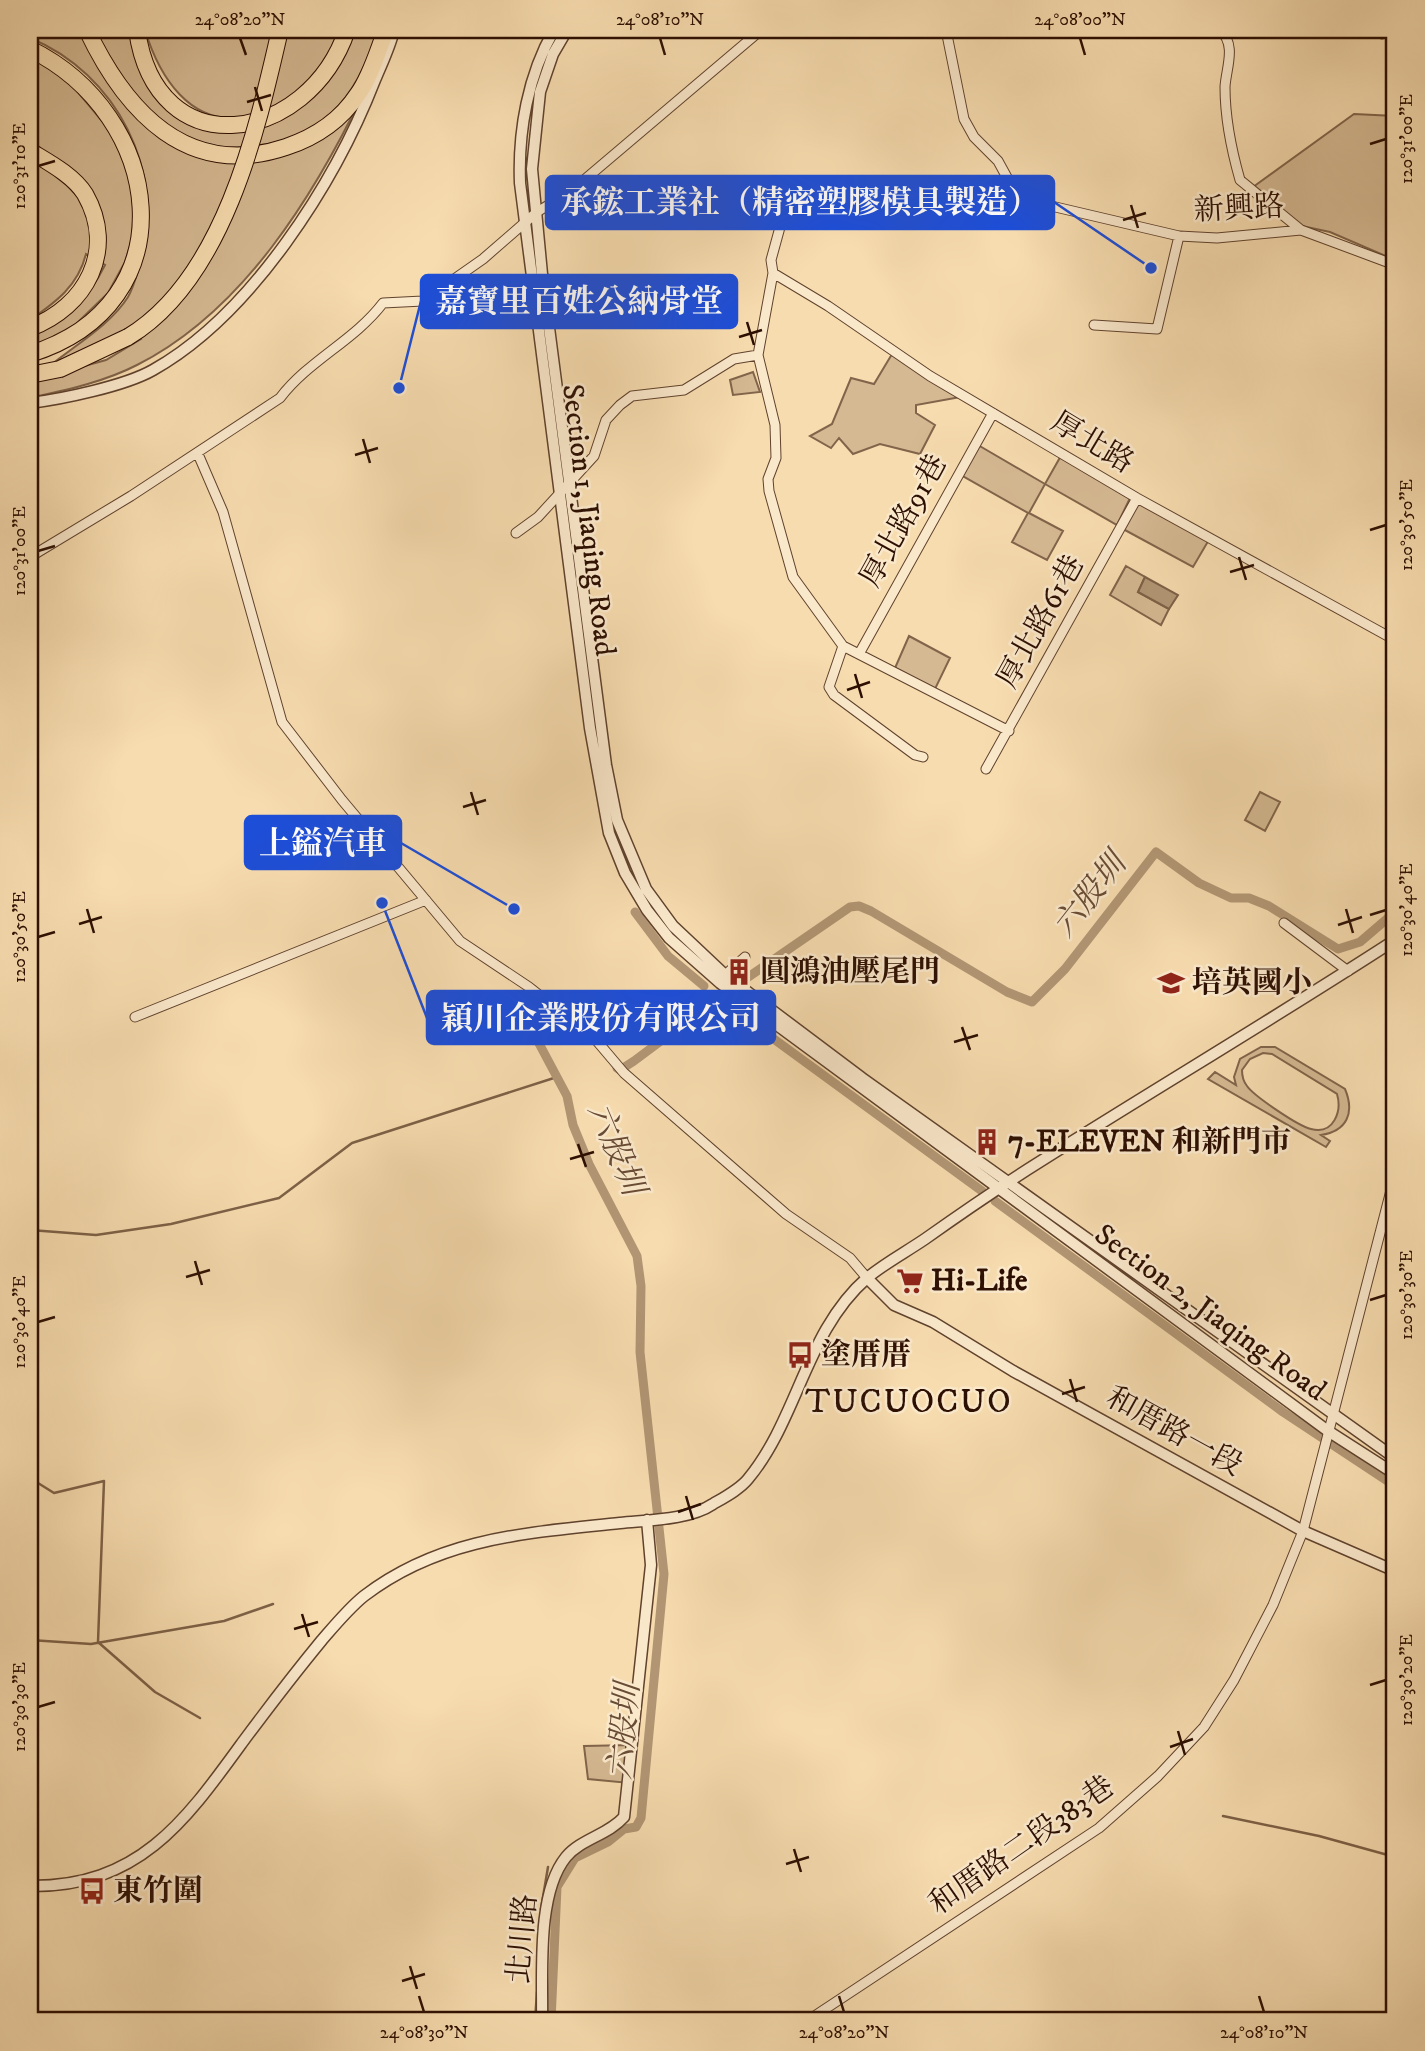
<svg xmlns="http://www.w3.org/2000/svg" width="1425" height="2051" viewBox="0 0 1425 2051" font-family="'IM FELL DW Pica','Noto Serif TC',serif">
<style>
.green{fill:#d5b992;stroke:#81644a;stroke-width:2;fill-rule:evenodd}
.water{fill:#b29674;stroke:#7d6046;stroke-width:2}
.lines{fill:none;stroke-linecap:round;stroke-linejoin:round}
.stream{stroke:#7d6046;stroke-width:2.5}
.canal{stroke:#b29674;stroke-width:9}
.minor-casing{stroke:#60422d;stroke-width:11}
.tertiary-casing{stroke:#60422d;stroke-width:13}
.motorway-casing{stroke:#2d0f02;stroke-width:18}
.minor{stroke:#fae8cb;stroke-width:9}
.tertiary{stroke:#fae8cb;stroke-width:10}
.motorway{stroke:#f7dcaf;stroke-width:16}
.motorway-bridge-casing{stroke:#2d0f02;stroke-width:18;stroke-linecap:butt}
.motorway-bridge{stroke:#f7dcaf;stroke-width:16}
.ticks{fill:none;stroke:#2d0f02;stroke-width:2.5}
.labels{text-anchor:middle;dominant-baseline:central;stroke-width:5;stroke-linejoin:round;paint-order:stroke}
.street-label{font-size:30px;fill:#2d0f02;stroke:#fae8cb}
.poi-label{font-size:30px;font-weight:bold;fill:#2d0f02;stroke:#fae8cb;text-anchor:start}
.water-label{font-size:32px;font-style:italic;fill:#694c35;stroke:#fae8cb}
.quarter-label{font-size:33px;letter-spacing:2px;fill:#2d0f02;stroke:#fae8cb}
.leader{fill:none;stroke:#1d4ed8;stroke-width:2.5}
.callout-dot{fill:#1d4ed8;stroke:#fae8cb;stroke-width:2.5}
.callout{fill:#1d4ed8;stroke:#1d4ed8;stroke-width:2.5}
.callout-label{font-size:32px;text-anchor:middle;font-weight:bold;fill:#fff}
.neatline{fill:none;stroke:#2d0f02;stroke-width:2.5}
.ticks-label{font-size:18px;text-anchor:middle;fill:#2d0f02}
</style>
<rect width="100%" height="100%" fill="#f7dcaf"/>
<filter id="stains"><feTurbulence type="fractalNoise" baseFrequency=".00286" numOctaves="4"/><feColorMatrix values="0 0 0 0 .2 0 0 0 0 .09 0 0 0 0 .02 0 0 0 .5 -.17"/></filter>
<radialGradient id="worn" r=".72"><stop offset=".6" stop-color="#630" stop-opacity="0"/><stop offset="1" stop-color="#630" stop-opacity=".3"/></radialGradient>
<path class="green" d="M30,30h50l50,78 104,54 26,-1 38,-11 67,-60c-50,104 -121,221 -228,275 -33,17 -71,25 -107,33v-17l76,-21 35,-21 -8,-12 -81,37c25,-20 59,-40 76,-67 6,-10 9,-24 13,-36 26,-89 -25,-188 -111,-223z
M94,30h36l39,77c36,10 82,35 116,10l-8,-11c-10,3 -21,9 -31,11 -56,10 -87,-41 -101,-87h233c-22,70 -57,112 -134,117 -25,2 -51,-2 -72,-16 -35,-26 -57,-64 -78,-101z
M30,56l36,22 47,56 22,52 -3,53 -7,23 -17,31 -33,32 -45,24v-15c35,-15 58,-34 75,-69l-19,-11c-8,32 -30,48 -56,66z
M1354,114l41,2v144l-65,-28 -33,-7 -44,-38z
M892,354l74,42 -50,9v8l19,12 -15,29 -40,-10 -27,10 -14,-16 -8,10 -21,-12 22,-12 19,-46 23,6z
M753,372l7,20 -27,3 -3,-15z
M978,445l67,39 17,-30 69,42 -14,29 -72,-41 -16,29 34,18 -16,29 -35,-18 16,-29 -67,-38z
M1137,503l73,35 -17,29 -70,-38z
M1126,566l19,11 -7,15 31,17 -8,16 -51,-30z
M909,636l41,22 -15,31 -40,-21z
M1260,792l20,10 -15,29 -20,-11z
M1261,1047h14l70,42c10,24 2,42 -24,46l9,6 -4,6 -118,-68 7,-7 21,13 -2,-8 6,-18zM1263,1053l9,1 65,40c5,17 -3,41 -26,35 -13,-3 -57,-33 -64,-43 -4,-5 -5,-9 -5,-16l8,-11z
M632,1745l-3,38 -41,-4 -4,-33z"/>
<path class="water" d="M1145,577l33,18 -9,14 -31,-17z"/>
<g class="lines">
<path class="stream" d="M30,1230l66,5 75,-11 108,-26 73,-55 205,-66
M30,1478l24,15 50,-12 -6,161 57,50 45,26
M30,1640l61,4 133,-23 49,-17
M1223,1816l96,20 76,21
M541,1909l7,-42
M1255,2020l26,1
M535,2021l2,-29"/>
<path class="canal" d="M635,912l33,44 36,30
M545,998l-10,-2 -7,4 -2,8 8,26 33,62 6,29 16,39 48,92 4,30 -1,66 24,222 -23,244 -5,9 -12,2 -16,13 -33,16 -18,29 -6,134
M730,1007l252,184
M617,1068l3,2 14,-9 91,-68 125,-86 9,-1 12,5 136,81 25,10 33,-33 91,-117 43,31 32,15h18l20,8 69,43 22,-7 35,-30
M995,1201l288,211 112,74"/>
<defs>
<path id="minor" d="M946,30l18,89 10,18 24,24 17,31 32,13 132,31 38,2 84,-8 94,35
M1220,30c17,15 6,38 5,57 0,29 7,65 15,93l61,50
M1382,34l3,-4
M570,192l191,-162
M773,273l55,33 102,70 207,122 258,142
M1094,325l63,4 22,-93
M198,454l25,58 59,210 60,78 118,141 69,46 67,53 28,33 162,141 64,44 17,20
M516,533l22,-16 56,-61 12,-36 14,-15 12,-9 52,-6 50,-31 24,-4
M30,557l101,-61 149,-98c29,-38 74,-57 103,-95l40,-2 60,-42 54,-47 33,-20 68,-3 134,13 13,7 -14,51 2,13 -15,82 17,70 1,33 -8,21 1,12 24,86 50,69 166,85
M843,646l-14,41 5,8 81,60 8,2
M859,654l134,-241
M986,769l151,-271
M1284,923l64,48
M725,975l20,-18
M135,1017l291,-117
M807,2021l292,-193 59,-52 46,-49 30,-47 39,-75 30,-74 92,-356"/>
<path id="tertiary" d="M554,30c-26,45 -36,101 -34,153l70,545 19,105 16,40 22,37 22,28 51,45 608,448 67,43
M567,30l-14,24 -13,38 -8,77 10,105 64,491 11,55 29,69 27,37 52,49 137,103 533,380
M30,403c32,-4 95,-17 123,-33 98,-55 182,-187 222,-290 7,-17 15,-33 19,-50
M867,1278l27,27 39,17 80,49 290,160 92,40
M30,1886c108,1 154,-63 212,-143 26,-35 52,-69 80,-103 13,-15 27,-32 42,-44 77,-59 164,-63 256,-73 28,-3 69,-3 93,-19 12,-7 27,-15 35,-25 50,-60 58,-148 119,-201 18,-15 39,-26 58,-39 38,-27 76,-53 116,-78 117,-74 237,-145 354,-221
M542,2021c1,-46 -6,-127 24,-164 15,-18 42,-22 58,-40l27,-252 -4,-45"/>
<path id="motorway" d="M87,30c39,82 101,150 199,117 30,-10 55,-27 72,-53 13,-18 20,-44 28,-64
M137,30c19,138 171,115 210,0
M30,49c134,66 161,255 0,305
M30,151c18,11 43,24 55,43 32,56 1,113 -55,134
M30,375l30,-6 68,-32"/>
</defs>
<use href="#minor" class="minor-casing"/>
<use href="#tertiary" class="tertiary-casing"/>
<use href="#motorway" class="motorway-casing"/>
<use href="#minor" class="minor"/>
<use href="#tertiary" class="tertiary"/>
<use href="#motorway" class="motorway"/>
<defs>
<path id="motorway-bridge" d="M128,337c95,-57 129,-206 152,-307"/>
</defs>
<use href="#motorway-bridge" class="motorway-bridge-casing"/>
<use href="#motorway-bridge" class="motorway-bridge"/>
</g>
<path class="ticks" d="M240,38l6,17M660,38l5,17M1080,38l5,17M255,87l7,24M247,102l24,-7M1370,144l16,-5M38,166l17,-5M1131,205l7,23M1123,220l23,-7M747,322l7,23M739,337l23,-7M363,439l7,24M355,455l23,-7M1370,530l16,-5M38,551l17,-5M1239,557l7,23M1230,572l24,-7M855,674l7,24M847,690l23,-8M471,792l7,23M463,807l23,-7M87,909l7,24M1346,909l7,24M1370,915l16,-5M79,924l23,-7M1338,925l24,-8M38,937l17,-5M962,1027l8,23M954,1042l24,-7M578,1144l8,23M570,1159l24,-7M195,1261l7,24M186,1277l24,-7M1370,1300l16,-5M38,1322l17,-5M1070,1379l7,23M1062,1394l23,-7M686,1496l7,24M678,1512l23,-8M302,1614l7,23M294,1629l24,-7M1370,1685l16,-5M38,1707l17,-5M1178,1731l7,24M1170,1747l23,-8M794,1849l7,23M786,1864l23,-7M410,1966l7,23M402,1981l23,-7M419,1996l5,16M839,1996l5,16M1259,1996l5,16"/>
<defs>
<symbol id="building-bare" viewBox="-9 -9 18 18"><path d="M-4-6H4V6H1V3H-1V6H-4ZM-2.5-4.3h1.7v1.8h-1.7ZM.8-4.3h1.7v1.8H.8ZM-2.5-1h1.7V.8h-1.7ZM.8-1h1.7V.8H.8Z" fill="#8f2418" stroke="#fae8cb" stroke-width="2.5" paint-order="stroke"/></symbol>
<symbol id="school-bare" viewBox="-9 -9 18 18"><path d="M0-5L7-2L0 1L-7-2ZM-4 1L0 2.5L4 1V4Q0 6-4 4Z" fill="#8f2418" stroke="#fae8cb" stroke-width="2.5" paint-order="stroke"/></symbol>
<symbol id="supermarket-bare" viewBox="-9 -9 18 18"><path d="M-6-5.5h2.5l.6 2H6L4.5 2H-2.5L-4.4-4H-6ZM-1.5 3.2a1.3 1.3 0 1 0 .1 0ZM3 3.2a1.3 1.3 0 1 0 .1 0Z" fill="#8f2418" stroke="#fae8cb" stroke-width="2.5" paint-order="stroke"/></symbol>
<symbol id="bus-bare" viewBox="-9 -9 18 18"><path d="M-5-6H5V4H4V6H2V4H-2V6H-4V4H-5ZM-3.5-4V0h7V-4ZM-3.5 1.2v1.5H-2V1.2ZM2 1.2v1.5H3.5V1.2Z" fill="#8f2418" stroke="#fae8cb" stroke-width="2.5" paint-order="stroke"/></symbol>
</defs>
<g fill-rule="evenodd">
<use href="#building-bare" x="720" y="953" width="38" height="38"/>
<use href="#school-bare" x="1152" y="964" width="38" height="38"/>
<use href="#building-bare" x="968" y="1123" width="38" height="38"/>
<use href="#supermarket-bare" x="891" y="1262" width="38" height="38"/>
<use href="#bus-bare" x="781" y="1336" width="38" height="38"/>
<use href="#bus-bare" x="73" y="1872" width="38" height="38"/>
</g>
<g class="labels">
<g class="street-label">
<text transform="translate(1239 209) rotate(-3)">新興路</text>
<text transform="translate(1092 443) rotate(31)">厚北路</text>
<text transform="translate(588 520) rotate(83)">Section 1, Jiaqing Road</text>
<text transform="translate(904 521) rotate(-61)">厚北路91巷</text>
<text transform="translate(1041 622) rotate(-61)">厚北路61巷</text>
<text transform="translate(1210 1313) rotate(36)">Section 2, Jiaqing Road</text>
<text transform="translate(1174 1432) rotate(29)">和厝路一段</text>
<text transform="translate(1022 1846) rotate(-35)">和厝路二段383巷</text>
<text transform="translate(523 1939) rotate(-85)">北川路</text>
</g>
<g class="poi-label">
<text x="760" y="972">圓鴻油壓尾門</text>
<text x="1192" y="983">培英國小</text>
<text x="1008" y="1142">7-ELEVEN 和新門市</text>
<text x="931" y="1281">Hi-Life</text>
<text x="821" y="1355">塗厝厝</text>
<text x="113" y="1891">東竹圍</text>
</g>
<g class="water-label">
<text transform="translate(1090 896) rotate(-52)">六股圳</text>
<text transform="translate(615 1149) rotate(67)">六股圳</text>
<text transform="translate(625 1732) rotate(-85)">六股圳</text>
</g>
<g class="quarter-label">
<text x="909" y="1402">TUCUOCUO</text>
</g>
</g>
<path class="leader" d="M1151 268L1054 202M399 388L421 301M514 909L401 843M382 903L427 1018"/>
<g class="callout-dot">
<circle cx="1151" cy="268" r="7"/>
<circle cx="399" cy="388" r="7"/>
<circle cx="514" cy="909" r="7"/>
<circle cx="382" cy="903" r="7"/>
</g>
<g class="callout">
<rect x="546" y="176" width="508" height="53" rx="7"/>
<rect x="421" y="275" width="316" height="53" rx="7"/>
<rect x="245" y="816" width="156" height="53" rx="7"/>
<rect x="427" y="991" width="348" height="53" rx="7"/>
</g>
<g class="callout-label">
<text x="800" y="213">承鋐工業社（精密塑膠模具製造）</text>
<text x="579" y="312">嘉寶里百姓公納骨堂</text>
<text x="323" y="854">上鎰汽車</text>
<text x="601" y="1029">穎川企業股份有限公司</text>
</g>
<rect width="1425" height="2051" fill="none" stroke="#f7dcaf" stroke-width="77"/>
<rect x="38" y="38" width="1348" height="1974" class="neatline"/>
<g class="ticks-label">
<text x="240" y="25">24°08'20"N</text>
<text x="660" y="25">24°08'10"N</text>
<text x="1080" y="25">24°08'00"N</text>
<text transform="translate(1406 139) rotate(-90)" y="6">120°31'00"E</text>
<text transform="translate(19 166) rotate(-90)" y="6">120°31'10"E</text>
<text transform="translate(1406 525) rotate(-90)" y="6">120°30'50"E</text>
<text transform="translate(19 551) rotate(-90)" y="6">120°31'00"E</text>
<text transform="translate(1406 910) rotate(-90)" y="6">120°30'40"E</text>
<text transform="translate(19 937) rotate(-90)" y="6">120°30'50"E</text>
<text transform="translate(1406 1295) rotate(-90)" y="6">120°30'30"E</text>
<text transform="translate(19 1322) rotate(-90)" y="6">120°30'40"E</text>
<text transform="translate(1406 1680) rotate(-90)" y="6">120°30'20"E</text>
<text transform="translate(19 1707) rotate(-90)" y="6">120°30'30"E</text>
<text x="424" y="2038">24°08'30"N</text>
<text x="844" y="2038">24°08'20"N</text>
<text x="1264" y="2038">24°08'10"N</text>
</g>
<rect width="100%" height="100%" filter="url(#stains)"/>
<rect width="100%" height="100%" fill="url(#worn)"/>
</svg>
